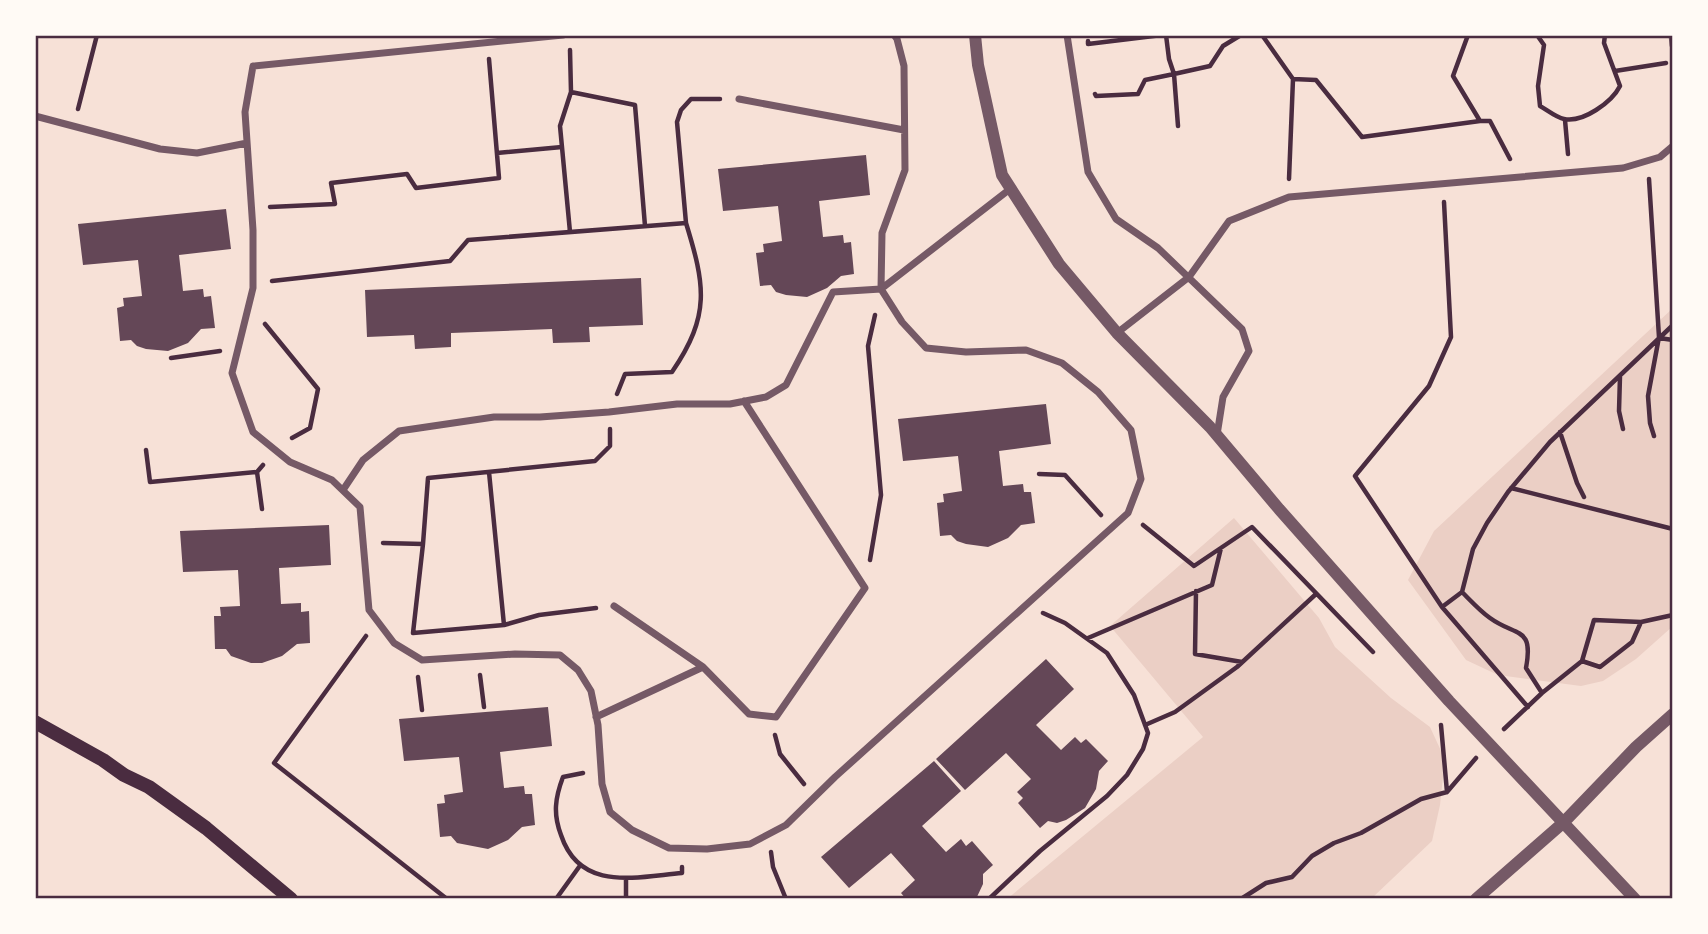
<svg xmlns="http://www.w3.org/2000/svg" width="1708" height="934" viewBox="0 0 1708 934" font-family="Lato,sans-serif">
<style>
.green{fill:#ebcfc5}
.building{fill:#644757}
.lines{fill:none;stroke-linecap:round;stroke-linejoin:round}
.path{stroke:#4a2c40;stroke-width:4.5}
.minor{stroke:#755966;stroke-width:7}
.tertiary{stroke:#755966;stroke-width:12}
.secondary{stroke:#4a2c40;stroke-width:14}
.neatline{fill:none;stroke:#4a2c40;stroke-width:2.5}
</style>
<rect width="100%" height="100%" fill="#f7e1d7"/>
<path class="green" d="M1673,308v318l-37,33 -33,22 -22,5 -83,-11 -32,-15 -58,-80 26,-49z
M1234,518l85,100 16,29 56,51 39,29 12,26 1,24 -3,28 -8,36 -61,58h-364l196,-162 -93,-111z"/>
<path class="building" d="M866,155l4,40 -51,6 4,36 20,-2 1,8 7,-1 3,32 -13,2 -14,12 -20,9 -21,-2 -10,-3 -5,-7 -11,1 -4,-33 8,-1 -1,-8 19,-3 -4,-35 -55,5 -5,-42z
M226,209l5,40 -52,6 4,36 20,-2 1,8 7,-1 4,32 -14,1 -13,14 -20,8 -22,-2 -9,-3 -6,-6 -11,1 -3,-33 7,-2 -1,-8 19,-2 -4,-36 -55,5 -5,-41z
M641,278l2,47 -54,2 1,15 -37,1 -1,-14 -101,4v14l-36,2 -1,-14 -47,2 -2,-47z
M1046,404l5,40 -52,7 4,35 20,-2 1,8h7l4,31 -14,2 -13,13 -20,9 -22,-3 -9,-3 -6,-6 -11,1 -3,-33 7,-1 -1,-8 19,-3 -4,-35 -55,5 -5,-42z
M329,525l2,40 -52,3 2,36 20,-1v9l8,-1 1,32 -13,1 -15,12 -20,7h-11l-20,-7 -5,-7h-11l-1,-33h7l-1,-9 20,-1 -2,-36 -55,2 -3,-41z
M1046,659l28,30 -38,36 25,25 14,-13 6,6 5,-4 22,22 -9,10 -3,18 -11,19 -19,12 -9,3 -9,-2 -8,7 -22,-25 5,-5 -6,-6 14,-13 -25,-26 -41,37 -29,-31z
M548,707l4,39 -52,6 4,36 20,-2 1,8h7l3,31 -13,2 -14,13 -20,9 -31,-6 -6,-7 -11,1 -3,-33 8,-1 -1,-8 19,-3 -4,-35 -55,4 -5,-42z
M934,761l27,30 -39,35 24,26 15,-13 5,7 6,-5 21,24 -10,9v10l-7,15h-70l-5,-6 14,-13 -24,-27 -42,35 -28,-31z"/>
<g class="lines">
<path class="path" d="M1166,35l3,24 5,15 36,-8 13,-20 18,-11
M1262,35l31,44 -4,100
M1468,35l-15,41 27,45h10l20,38
M1537,35l7,10 -6,41 2,20c7,4 17,12 24,13 19,4 48,-17 56,-33l-16,-43 1,-8
M1088,41v3l74,-9
M570,50l1,42 -11,34 10,106
M1615,71l51,-8
M1293,79l23,1 46,57 118,-16
M571,92l64,13 10,121
M1095,94l1,2 42,-2 7,-14 29,-6 4,52
M78,109l19,-74
M1565,120l3,34
M497,153l65,-6
M1649,179l10,158 -11,59 2,27 4,13
M270,207l65,-3 -4,-21 76,-9 9,14 83,-10 -10,-119
M272,281l178,-20 18,-21 218,-17 -9,-101 4,-12 10,-11h29
M265,324l53,65 -8,39 -18,10
M1659,338l14,2
M171,358l49,-7
M1620,376l-1,35 4,18
M617,394l8,-20 47,-2c39,-57 33,-87 14,-149
M1560,432l17,51 7,14
M146,450l4,32 107,-10 6,-7
M257,472l5,37
M1039,474l26,1 36,40
M1511,488l162,41
M1143,525l51,41 58,-39 121,125
M383,543l40,1 5,-66 167,-17 15,-15v-17
M423,544l-10,89 91,-8 -15,-153
M870,560l11,-65 -13,-149 7,-31
M1196,591l-1,63 47,8
M1462,592l11,-43 14,-26 21,-31 42,-50 123,-117
M1442,607l-87,-131 74,-90 22,-49 -7,-135
M504,625l35,-10 57,-7
M366,636l-92,127 173,136
M1088,638l124,-53 9,-37
M1582,661l18,6 32,-25 9,-20
M480,675l4,32
M418,677l4,33
M1542,693l40,-32 12,-41 47,2 32,-7
M1145,725l30,-13 62,-45 79,-73
M1504,729l38,-36 -16,-25c8,-42 -10,-31 -36,-50 -10,-7 -19,-17 -28,-26l-20,15 86,100
M775,735l5,19 24,30
M583,773l-20,4c-8,21 -10,37 -2,58 19,57 74,42 121,38v-6
M1447,792l29,-34
M771,852l2,15 13,32
M556,899l23,-32
M626,899v-20
M989,899l51,-48 67,-55 20,-21 16,-26 5,-16 -14,-38 -27,-42 -42,-30 -22,-10
M1241,899l25,-16 26,-6 20,-21 22,-13 27,-10 60,-34 26,-7 -6,-67"/>
<path class="minor" d="M563,35l-310,31 -8,46 8,118v58l-21,85 21,59 37,30 42,18 28,27 9,103 25,33 28,17 93,-6 45,1 18,15 13,21 7,34 4,59 8,28 22,18 37,18 38,1 43,-5 36,-19 49,-48 293,-264 13,-34 -10,-49 -33,-38 -36,-29 -36,-13 -60,2 -40,-4 -24,-26 -21,-33 1,-56 23,-63 -1,-104 -7,-27 -3,-4
M1067,35l21,137 28,47 42,29 84,81 7,22 -26,46 -6,38
M1672,35l1,10
M739,99l165,31
M35,116l125,33 37,4 50,-10
M1117,333l72,-56 40,-56 60,-24 334,-29 37,-11 13,-11
M343,490l20,-30 36,-29 95,-14h46l69,-5 68,-8h53l36,-7 20,-12 47,-93 48,-3 129,-100
M614,606l89,61
M596,717l107,-50 46,47 27,3 89,-129 -121,-187"/>
<path class="tertiary" d="M975,35l3,30 24,110 57,89 58,69 93,94 69,82 170,192 186,198
M1476,899l88,-77 72,-75 37,-33"/>
<path class="secondary" d="M35,722l68,38 21,15 25,12 57,41 85,71"/>
</g>
<rect width="1708" height="934" fill="none" stroke="#fffaf5" stroke-width="74"/>
<rect x="37" y="37" width="1634" height="860" class="neatline"/>
</svg>
